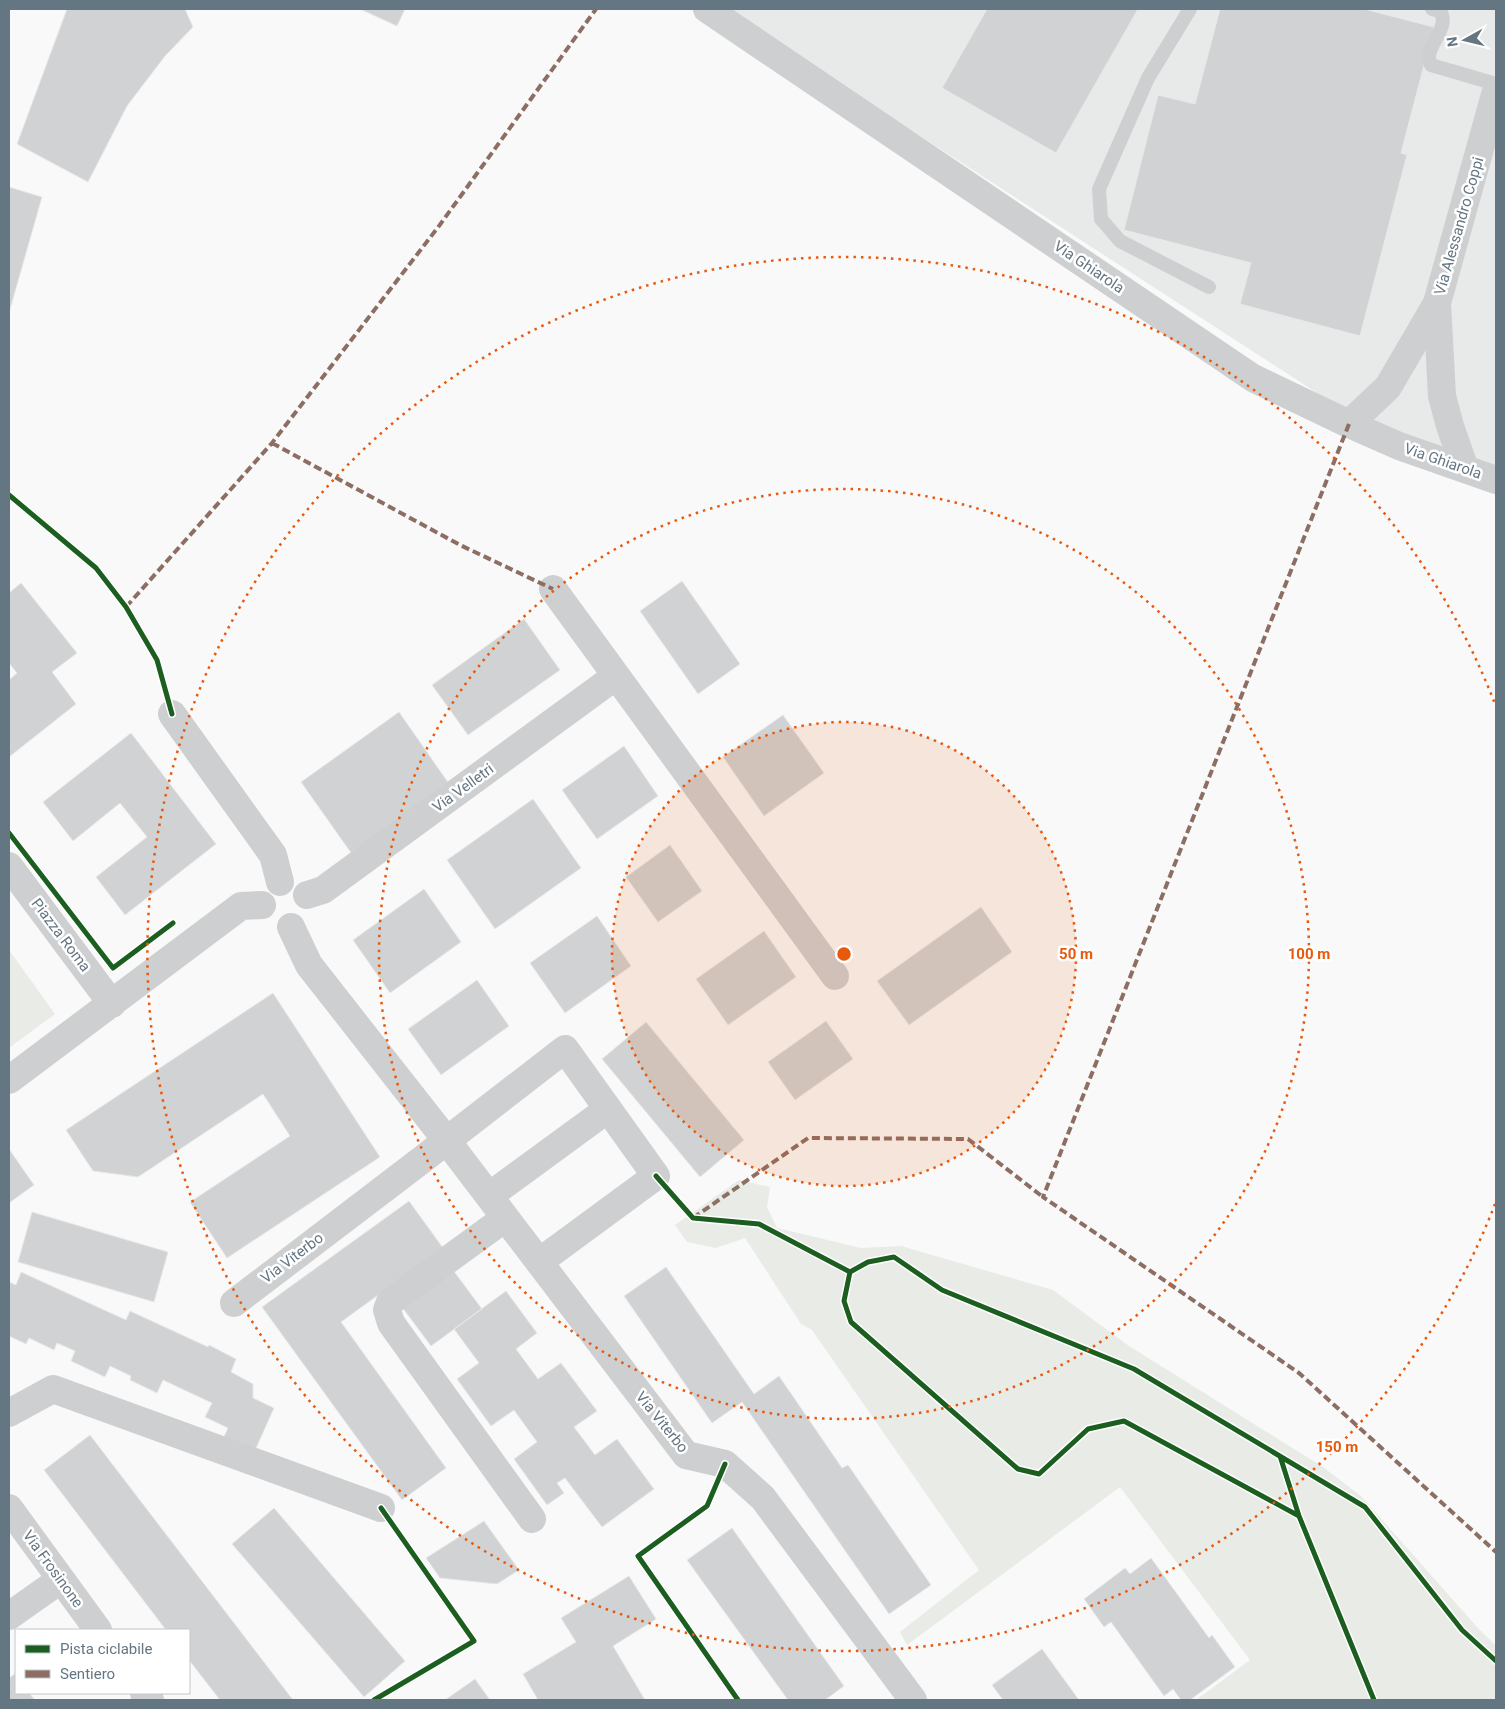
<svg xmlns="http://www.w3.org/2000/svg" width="1505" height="1709" viewBox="0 0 1505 1709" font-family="Roboto,sans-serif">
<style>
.built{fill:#e8e9e9}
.green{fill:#e8ebe6}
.building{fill:#d0d2d3;stroke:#e8e8e8}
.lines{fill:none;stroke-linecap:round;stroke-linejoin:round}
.service{stroke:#cecfd0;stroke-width:14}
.minor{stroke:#cecfd0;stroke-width:28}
.tertiary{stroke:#cecfd0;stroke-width:28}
.quiet{stroke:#8d6e63;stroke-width:4;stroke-dasharray:8 4;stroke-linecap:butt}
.cycleway-casing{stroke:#fff;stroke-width:8}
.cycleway{stroke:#1b5e20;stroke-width:5}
.ring{fill:none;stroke:#e8590c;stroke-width:2.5;stroke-dasharray:2.5 5}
.labels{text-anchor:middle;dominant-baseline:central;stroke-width:5;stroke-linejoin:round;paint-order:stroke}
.street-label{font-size:15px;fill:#657683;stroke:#fff}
.centre{fill:#e8590c;stroke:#fff;stroke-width:2.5}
.ring-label{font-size:15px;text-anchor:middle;font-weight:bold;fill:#e8590c;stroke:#fff;stroke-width:5;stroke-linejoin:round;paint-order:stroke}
</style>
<rect width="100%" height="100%" fill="#f9f9f9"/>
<path class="built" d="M724,9h772v464l-97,-27z"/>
<path class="green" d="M9,950l46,64 -46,34z
M739,1180l31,7 -3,20 10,21 84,20 40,-2 152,44 76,56 194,121 38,29 116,131 19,19v54h-300l54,-40 -130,-173 -213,158 -7,-13 79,-62 -167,-240 -11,-6 -56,-86 -29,10 -29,-6 -12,-17z"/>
<path class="building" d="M67,9h118l8,18 -28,29 -38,50 -39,76 -71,-38z
M360,9h45l-8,17z
M987,9h151l-82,144 -114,-65z
M1220,9h144l70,18 -33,126 6,2 -47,181 -120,-32 11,-41 -127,-33 34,-135 37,9z
M9,187l33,10 -33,116z
M682,581l58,83 -42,30 -58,-83z
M21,583l56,70 -25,19 24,32 -67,53v-77l8,-7 -8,-10v-70z
M524,619l36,51 -92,65 -36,-50z
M399,712l53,76 -98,69 -53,-75z
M783,715l41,58 -60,43 -41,-59z
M131,733l85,111 -91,71 -29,-38 51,-40 -27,-34 -47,38 -30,-39z
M624,746l34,50 -61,43 -35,-49z
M533,799l48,69 -86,61 -48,-69z
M670,845l32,46 -44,31 -32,-45z
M424,889l37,53 -71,51 -37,-53z
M981,907l31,45 -103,73 -32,-44z
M597,916l34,50 -66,47 -35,-50z
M764,931l32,46 -68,48 -32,-46z
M477,980l32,46 -68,49 -33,-46z
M273,993l107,164 -153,101 -37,-56 100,-66 -27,-42 -125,83 -45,-6 -27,-41z
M826,1021l27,38 -58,41 -27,-38z
M646,1022l98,118 -44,37 -98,-118z
M9,1149l25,36 -25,18z
M409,1201l34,47 -102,74 105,146 -44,32 -140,-193z
M32,1212l136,40 -14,50 -136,-40z
M450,1266l32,43 -51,37 -32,-43z
M666,1267l88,127 25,-18 63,92 6,-3 83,120 -42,29 -147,-212 -30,21 -88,-127z
M21,1272l105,48 4,-9 78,36 1,-2 27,14 -5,13 22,12v14l21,10 -21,47 -31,-14 6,-13 -23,-11 7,-14 -49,-23 -6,13 -27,-13 1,-4 -21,-10 -5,11 -34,-16 4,-10 -18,-8 -3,7 -25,-12 -3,6 -17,-8v-54l7,3z
M506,1291l31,42 -21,16 22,30 23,-16 36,48 -23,16 21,28 22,-16 37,50 -52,38 -37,-49 -8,5 7,10 -17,12 -33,-46 23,-17 -23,-32 -23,16 -34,-47 22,-16 -25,-34z
M90,1435l203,265h-73l-31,-40v-30h-23l-122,-160z
M274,1508l131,153 -41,36 -132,-153z
M484,1521l35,49 -22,14 -57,-6 -14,-20z
M732,1528l112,158 -19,14h-37l-101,-140z
M1151,1558l58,80 3,-3 23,32 -45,33h-9l-8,-11 -9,7 -53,-74 -7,5 -20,-28 41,-31 5,6z
M629,1576l27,43 -43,27 32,54h-107l-15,-26 53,-32 -15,-24z
M1042,1649l37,51h-76l-11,-15z
M16,1673v20h13l6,7h-26v-22z
M475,1679l15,21h-45z"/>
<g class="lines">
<path class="service" d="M1190,9l-42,69 -49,111 2,30 19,22 89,46
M1432,9l8,2c12,18 -19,37 -9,54l65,19"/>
<path class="minor" d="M1437,303l5,93 8,30 15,43
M1349,424l39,-37 49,-84 59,-212
M553,589l282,387
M172,714l101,141 7,27
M9,866l103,138
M307,895l16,-5 293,-214
M291,927l18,38 138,176 239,314 39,9 38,34 150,202
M9,1080l232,-174 21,-1
M489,1196l119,-87
M505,1218l-115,84 -3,8 4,13 141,196
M234,1303l185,-141 146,-113 91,127 -117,86
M9,1413l44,-24 328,119
M9,1508l89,122
M9,1616l51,-36
M144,1693l6,7"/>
<path class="tertiary" d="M707,9l546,369 96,46 50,22 97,34"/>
<path class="quiet" d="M1349,424l-306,773 256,176 197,179
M272,443l188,102 93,44
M126,607l146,-164 167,-217 157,-217
M693,1218l115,-80 160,1 75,58"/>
<defs>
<path id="cycleway" d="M9,495l87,73 30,39 31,53 15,54
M9,833l104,135 60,-45
M656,1176l37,42 66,6 91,48
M1280,1456l19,60
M725,1464l-18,42 -69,50 100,144
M374,1700l100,-59 -93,-133
M1374,1700l-75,-184 -175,-95 -36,8 -49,45 -21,-5 -167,-147 -7,-21 6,-29 18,-10 26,-5 48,33 192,79 231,138 97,123 34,31"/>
</defs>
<use href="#cycleway" class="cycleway-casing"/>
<use href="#cycleway" class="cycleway"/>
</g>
<circle cx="844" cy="954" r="232" fill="#e8590c" fill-opacity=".12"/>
<g class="ring">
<circle cx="844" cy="954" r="232"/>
<circle cx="844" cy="954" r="465"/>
<path d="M1495 1204A697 697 0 1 1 1495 704"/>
</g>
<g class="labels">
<g class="street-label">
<text transform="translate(1459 226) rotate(-74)">Via Alessandro Coppi</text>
<text transform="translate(1089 267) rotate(34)">Via Ghiarola</text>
<text transform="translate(1443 461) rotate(19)">Via Ghiarola</text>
<text transform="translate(463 788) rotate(-36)">Via Velletri</text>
<text transform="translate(61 935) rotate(53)">Piazza Roma</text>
<text transform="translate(292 1258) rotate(-37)">Via Viterbo</text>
<text transform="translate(662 1422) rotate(51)">Via Viterbo</text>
<text transform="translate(53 1569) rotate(54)">Via Frosinone</text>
</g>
</g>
<circle cx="844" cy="954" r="8" class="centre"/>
<g class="ring-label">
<text x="1076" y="959">50 m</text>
<text x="1309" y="959">100 m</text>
<text x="1337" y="1452">150 m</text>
</g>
<rect width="1505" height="1709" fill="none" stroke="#657683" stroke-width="20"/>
<rect x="15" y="1629" width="175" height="65" fill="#ffffff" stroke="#c1c8cd"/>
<rect x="25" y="1645" width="25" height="8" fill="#1b5e20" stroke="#c1c8cd"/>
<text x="60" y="1654" font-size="15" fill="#657683">Pista ciclabile</text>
<rect x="25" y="1670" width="25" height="8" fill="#8d6e63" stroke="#c1c8cd"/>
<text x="60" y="1679" font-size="15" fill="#657683">Sentiero</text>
<g transform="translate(1465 40) rotate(262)" stroke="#ffffff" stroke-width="4" paint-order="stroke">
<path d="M0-4L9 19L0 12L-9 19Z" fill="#657683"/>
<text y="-8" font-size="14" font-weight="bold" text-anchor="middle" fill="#657683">N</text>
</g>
</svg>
